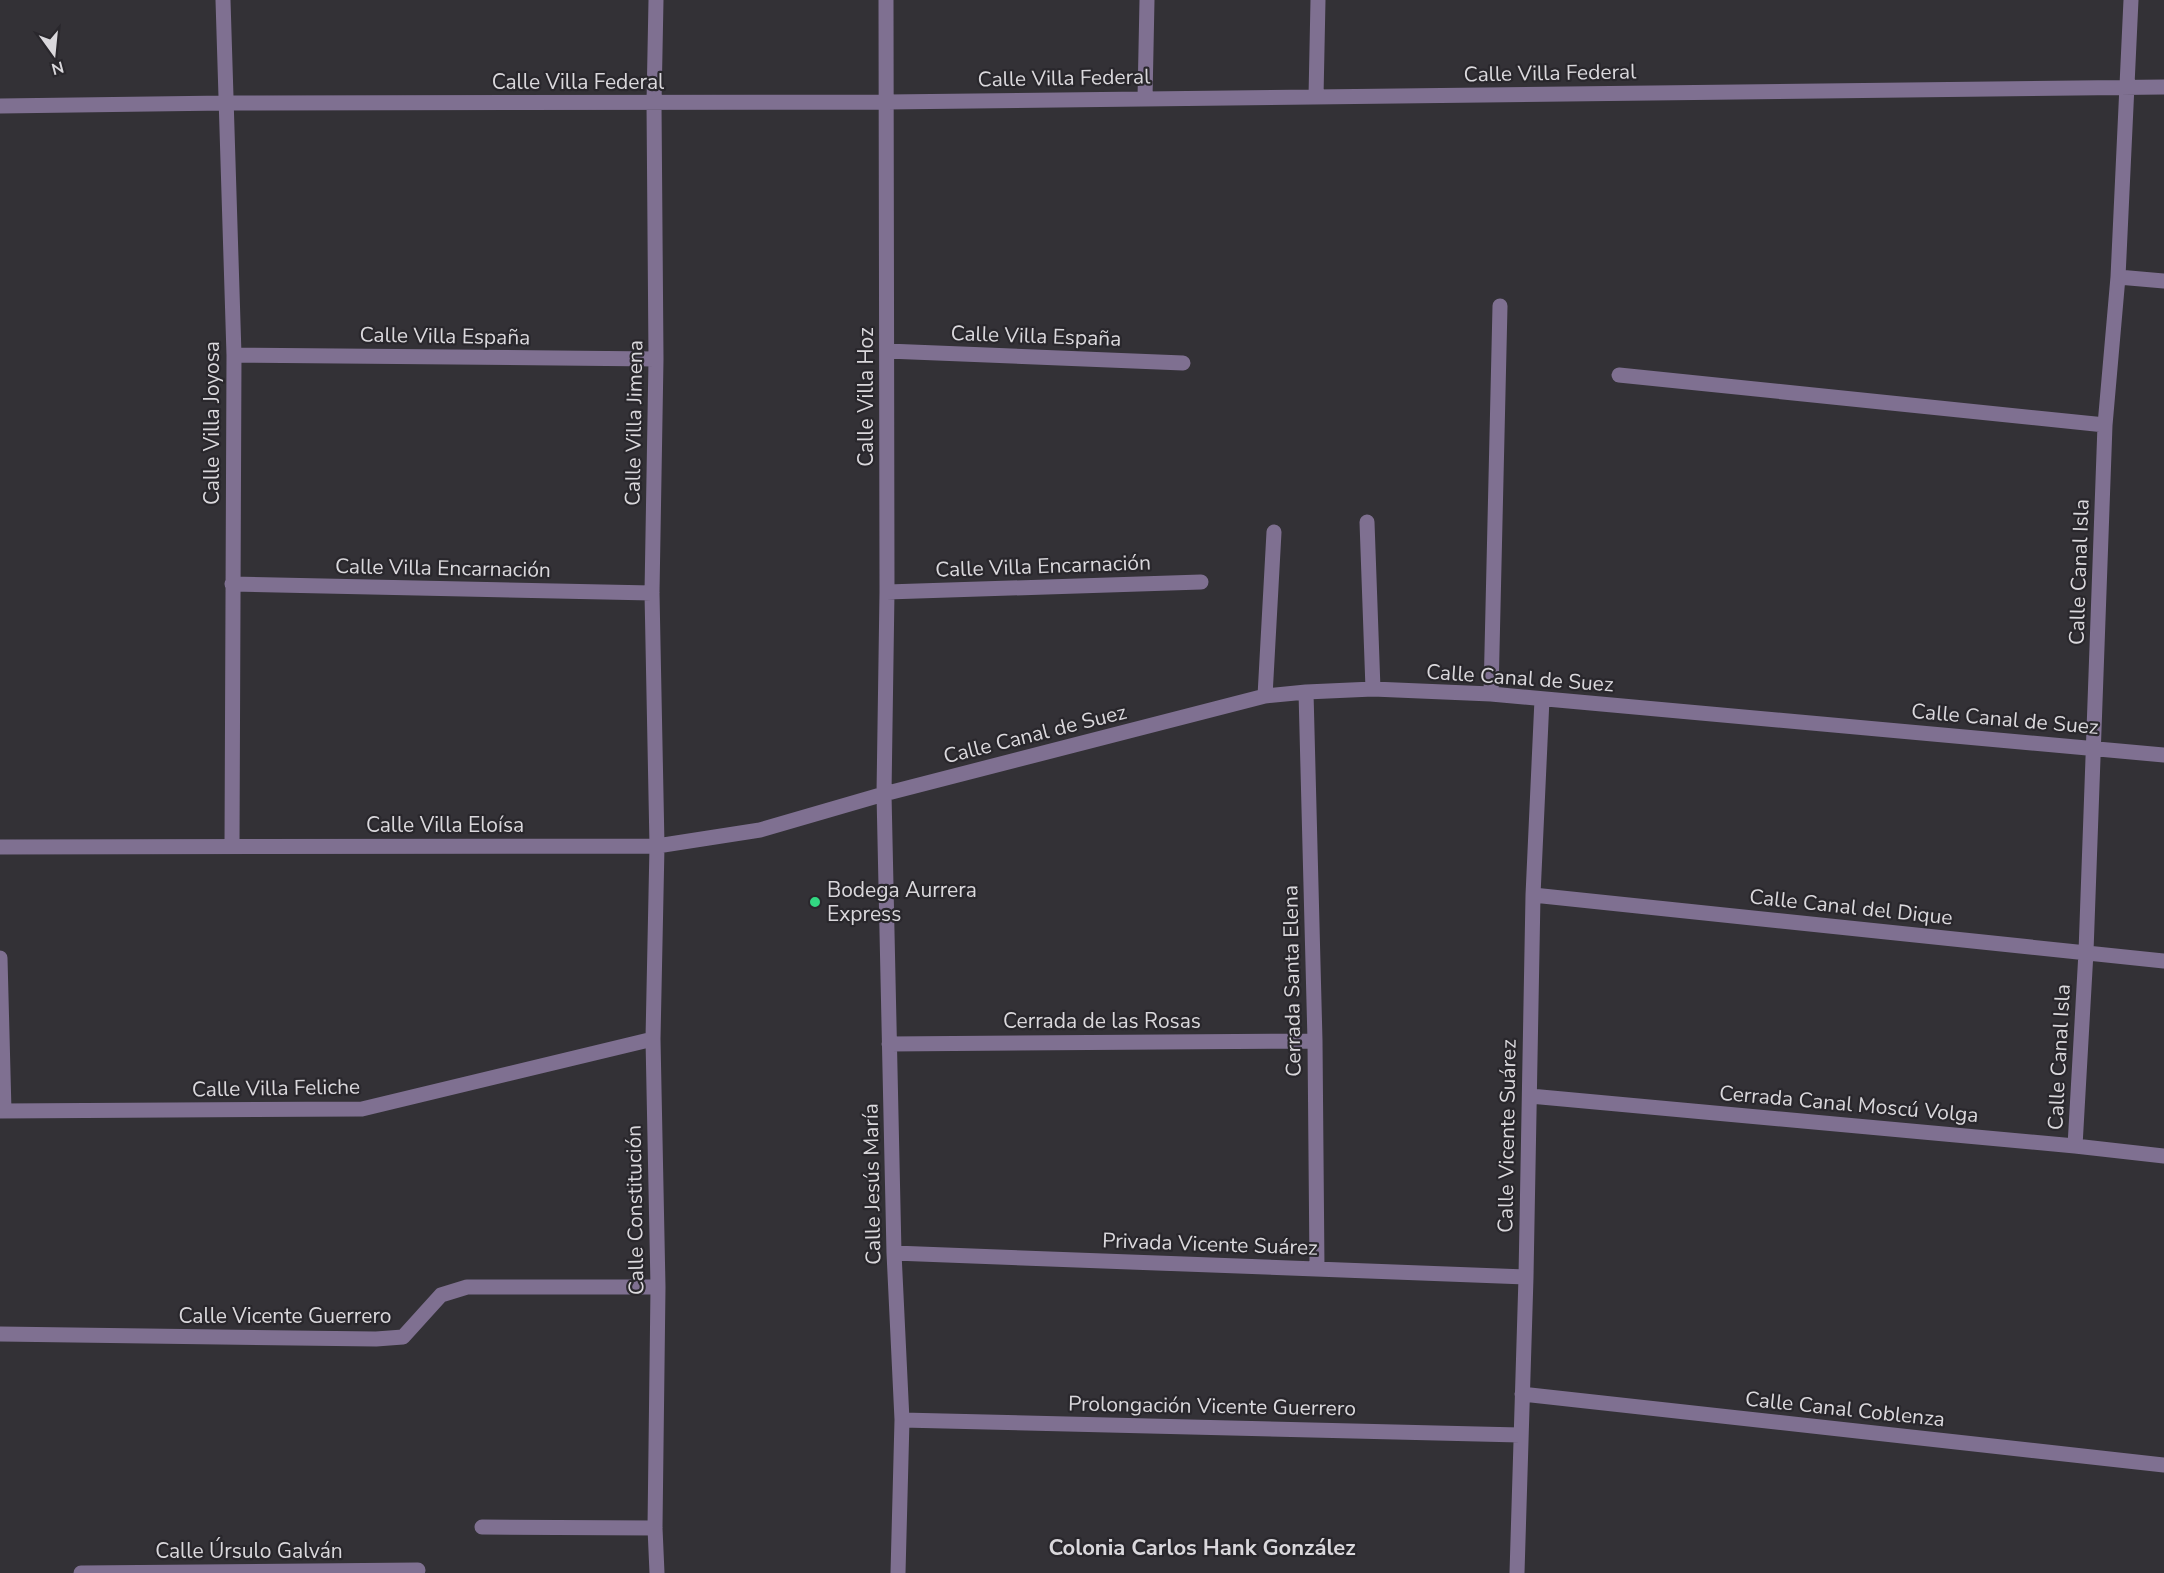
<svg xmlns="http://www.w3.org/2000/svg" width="2164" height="1573" viewBox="0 0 2164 1573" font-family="'Nunito Sans',sans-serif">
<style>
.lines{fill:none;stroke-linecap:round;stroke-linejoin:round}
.minor{stroke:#7f7091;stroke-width:15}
.poi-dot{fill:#32d882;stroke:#29272c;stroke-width:2}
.labels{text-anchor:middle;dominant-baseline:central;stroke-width:4.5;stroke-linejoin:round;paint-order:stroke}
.street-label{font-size:21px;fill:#dad8dc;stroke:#29272c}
.poi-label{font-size:21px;fill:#dad8dc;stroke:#29272c;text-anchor:start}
.neighbourhood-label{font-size:22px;font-weight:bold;fill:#dad8dc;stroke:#29272c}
</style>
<rect width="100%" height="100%" fill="#333136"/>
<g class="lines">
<path class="minor" d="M223,0l11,355 -2,491
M656,0l-2,103 2,256 -4,234 5,253 -4,193 5,248 -3,241 2,45
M886,0l1,592 -3,202 10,459 8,167 -4,153
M1316,97l2,-97
M1145,98l2,-98
M0,106l226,-3 661,-1 1277,-15
M2118,277l46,4
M887,351l296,12
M234,355l422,4
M1619,375l486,50
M1367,522l6,167
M232,584l420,9
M887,592l314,-10
M1306,692l9,349 2,228
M1491,694l9,-388
M1265,696l9,-164
M0,847l657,-1 103,-16 124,-36 381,-98 41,-4 67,-3 118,5 673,61
M1533,895l631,66
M0,958l4,153
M889,1044l426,-3
M1530,1096l545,50 89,10
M0,1111l362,-2 291,-70
M2075,1146l11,-194 19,-527 13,-148 13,-277
M894,1253l632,24
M0,1334l376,5 27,-2 38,-42 26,-8h191
M1522,1394l642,71
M902,1420l618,15
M482,1527l173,1
M81,1573l337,-3
M1517,1573l9,-296 7,-382 9,-196"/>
</g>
<circle class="poi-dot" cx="815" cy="902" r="6"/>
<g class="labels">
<g class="street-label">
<text transform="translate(1550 73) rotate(-1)">Calle Villa Federal</text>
<text transform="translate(1064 78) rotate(-1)">Calle Villa Federal</text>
<text x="578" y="82">Calle Villa Federal</text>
<text transform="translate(445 336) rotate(1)">Calle Villa España</text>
<text transform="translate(1036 336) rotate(2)">Calle Villa España</text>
<text transform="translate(866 397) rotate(-90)">Calle Villa Hoz</text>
<text transform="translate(212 423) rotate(-90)">Calle Villa Joyosa</text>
<text transform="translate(634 423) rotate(-89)">Calle Villa Jimena</text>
<text transform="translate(1043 566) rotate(-2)">Calle Villa Encarnación</text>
<text transform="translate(443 568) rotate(1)">Calle Villa Encarnación</text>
<text transform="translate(2079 572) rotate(-88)">Calle Canal Isla</text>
<text transform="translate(1520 678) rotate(4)">Calle Canal de Suez</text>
<text transform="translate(2005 719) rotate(5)">Calle Canal de Suez</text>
<text transform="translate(1035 734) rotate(-14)">Calle Canal de Suez</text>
<text x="445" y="825">Calle Villa Eloísa</text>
<text transform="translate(1851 907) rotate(6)">Calle Canal del Dique</text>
<text transform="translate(1292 981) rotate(-91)">Cerrada Santa Elena</text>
<text x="1102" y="1021">Cerrada de las Rosas</text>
<text transform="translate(2059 1057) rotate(-87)">Calle Canal Isla</text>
<text transform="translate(276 1088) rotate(-1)">Calle Villa Feliche</text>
<text transform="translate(1849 1104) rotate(5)">Cerrada Canal Moscú Volga</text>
<text transform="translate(1507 1136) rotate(-89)">Calle Vicente Suárez</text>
<text transform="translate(872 1184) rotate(-91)">Calle Jesús María</text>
<text transform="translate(635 1210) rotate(-91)">Calle Constitución</text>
<text transform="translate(1210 1244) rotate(2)">Privada Vicente Suárez</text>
<text x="285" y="1316">Calle Vicente Guerrero</text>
<text transform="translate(1212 1406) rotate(1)">Prolongación Vicente Guerrero</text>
<text transform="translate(1845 1409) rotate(6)">Calle Canal Coblenza</text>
<text x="249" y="1551">Calle Úrsulo Galván</text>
</g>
<g class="poi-label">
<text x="827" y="890">Bodega Aurrera<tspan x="827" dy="24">Express</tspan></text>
</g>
<g class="neighbourhood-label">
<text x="1202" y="1548">Colonia Carlos Hank González</text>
</g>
</g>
<g transform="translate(54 54) rotate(165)" stroke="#29272c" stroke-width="4.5" paint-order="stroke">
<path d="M0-4.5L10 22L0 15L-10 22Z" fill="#dad8dc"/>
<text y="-9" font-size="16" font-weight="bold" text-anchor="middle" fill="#dad8dc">N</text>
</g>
</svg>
